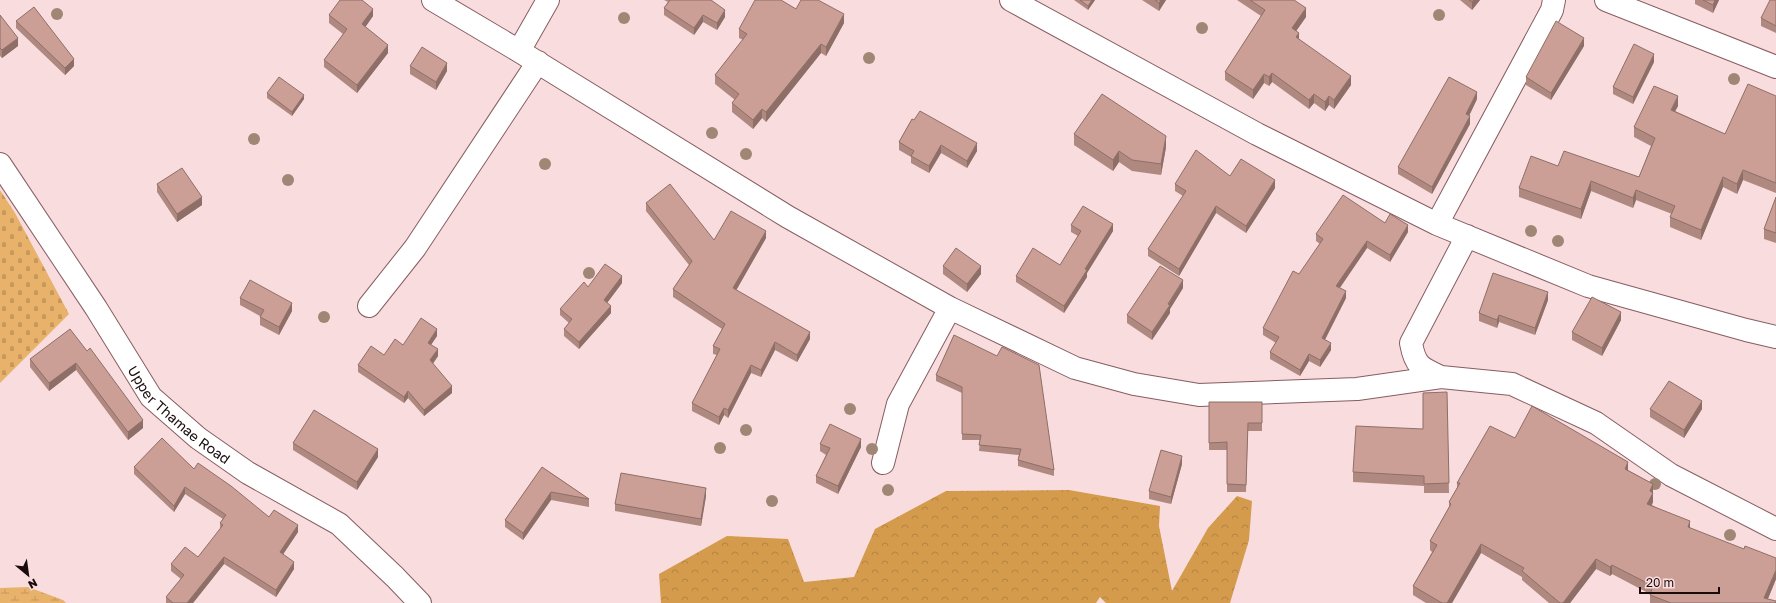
<svg xmlns="http://www.w3.org/2000/svg" width="1776" height="603" viewBox="0 0 1776 603" font-family="'Golos Text',sans-serif">
<style>
.forest{fill:url(#forest-crowns)}
.wetland{fill:url(#wetland-marsh)}
.cemetery{fill:url(#cemetery-stones)}
.lines{fill:none;stroke-linecap:round;stroke-linejoin:round}
.minor-casing{stroke:#875d61;stroke-width:24}
.tertiary-casing{stroke:#875d61;stroke-width:24}
.minor{stroke:#fff;stroke-width:22}
.tertiary{stroke:#fff;stroke-width:22}
.tree{fill:#a08674}
.wall{fill:#af8980}
.shaded-wall{fill:#8e6f68}
.building{fill:#cb9f95;stroke:#8e6f68}
.labels{text-anchor:middle;dominant-baseline:central;stroke-width:3.5;stroke-linejoin:round;paint-order:stroke}
.street-label{font-size:14px;fill:#190a0b;stroke:#f9dcde}
</style>
<defs>
<pattern id="forest-crowns" width="20" height="18" patternUnits="userSpaceOnUse"><rect width="20" height="18" fill="#d49b4d"/><path d="M2 6a3 3 0 1 1 6 0M12 15a3 3 0 1 1 6 0" fill="none" stroke="#b58442"/></pattern>
<pattern id="wetland-marsh" width="20" height="14" patternUnits="userSpaceOnUse"><rect width="20" height="14" fill="#e8b26b"/><path d="M1 5h8M5 5V1M11 12h8M15 12V8" fill="none" stroke="#c6985b"/></pattern>
<pattern id="cemetery-stones" width="16" height="16" patternUnits="userSpaceOnUse"><rect width="16" height="16" fill="#e8b26b"/><path d="M2 7V4a2 2 0 0 1 4 0v3zM10 15v-3a2 2 0 0 1 4 0v3z" fill="#c6985b"/></pattern>
</defs>
<rect width="100%" height="100%" fill="#f9dcde"/>
<path class="forest" d="M1069,490l91,16 -1,20 13,65 36,-63 29,-32 15,5 -3,39 -19,63h-124l-6,-6 -4,6h-435l-2,-29 68,-38 61,3 16,43 50,-5 21,-48 71,-38z"/>
<path class="wetland" d="M28,587l35,13 3,3h-66v-15z"/>
<path class="cemetery" d="M0,190l15,23 54,101 -69,69z"/>
<g class="lines">
<defs>
<path id="minor" d="M433,0l86,51 269,166 162,91 125,60 59,16 65,11 158,-6 84,-12 71,7 84,39 75,52 105,54
M1011,0l246,134 180,90 151,62 158,44 30,7
M1606,0l170,67
M519,51l29,-51
M1437,224l115,-214 2,-10
M369,306l46,-58 123,-186
M1441,377c-20,-9 -26,-11 -30,-34l56,-107
M883,463l15,-59 52,-96"/>
<g id="tertiary">
<path id="s1" d="M0,164l96,144 55,89 47,41 50,35 91,51 56,53 25,26"/>
</g>
</defs>
<use href="#minor" class="minor-casing"/>
<use href="#tertiary" class="tertiary-casing"/>
<use href="#minor" class="minor"/>
<use href="#tertiary" class="tertiary"/>
</g>
<g class="tree">
<circle cx="57" cy="14" r="6"/>
<circle cx="1439" cy="15" r="6"/>
<circle cx="624" cy="18" r="6"/>
<circle cx="1202" cy="28" r="6"/>
<circle cx="869" cy="58" r="6"/>
<circle cx="1734" cy="79" r="6"/>
<circle cx="712" cy="133" r="6"/>
<circle cx="254" cy="139" r="6"/>
<circle cx="746" cy="154" r="6"/>
<circle cx="545" cy="164" r="6"/>
<circle cx="288" cy="180" r="6"/>
<circle cx="1531" cy="231" r="6"/>
<circle cx="1558" cy="241" r="6"/>
<circle cx="589" cy="273" r="6"/>
<circle cx="324" cy="317" r="6"/>
<circle cx="850" cy="409" r="6"/>
<circle cx="746" cy="430" r="6"/>
<circle cx="720" cy="448" r="6"/>
<circle cx="872" cy="449" r="6"/>
<circle cx="1655" cy="484" r="6"/>
<circle cx="888" cy="490" r="6"/>
<circle cx="772" cy="501" r="6"/>
<circle cx="1730" cy="535" r="6"/>
</g>
<path class="wall" d="M664,0h47l14,17 -8,13 -14,-8 -9,13 -30,-20v-7l4,-6z
M1074,0h21l-7,10z
M1142,0h24l-7,11z
M1237,0h57l12,17 -10,14 3,8 52,46 -17,24 -5,-4 -4,6 -11,-8 -5,6 -37,-27 -3,4 -5,-3 -11,16 -28,-19v-8l36,-56z
M1460,0h20l-8,10z
M1695,0h24l-6,13 -18,-9z
M1776,0v33l-15,-7v-8z
M796,9l48,14 -18,33 -5,-3 -55,69 -4,-4 -9,11 -21,-17v-9l3,-3 -20,-16v-9l28,-35 -4,-2v-9z
M0,15l18,31 -16,12 -2,-2z
M329,15l44,1 -8,11 23,26 -31,40 -33,-26v-7l19,-26 -14,-11z
M16,21l58,45 -9,9 -49,-47z
M1584,46l-33,54 -25,-15v-8z
M1654,62l-21,42 -20,-10v-7z
M410,66l37,5 -11,19 -26,-16z
M267,93l37,6 -12,17 -25,-18z
M1776,96v97l-33,-13 -6,14 -14,-7 -22,53 -31,-13v-10l2,-3 -36,-14 -3,8 -42,-17 -10,28 -62,-22v-9l39,-22 81,11 12,-31 -17,-9v-10l44,-21 -3,5 50,23z
M1477,99l-8,17 1,8 -38,70 -34,-20v-7z
M912,119l65,32 -10,17 -26,-15 -12,20 -18,-10v-6l-12,-7v-8z
M1074,134l92,13 -5,28 -29,-4 -13,-9 -6,9 -39,-26z
M1230,176l45,12 -29,45 -30,-20 -37,63 -31,-20v-7l35,-53 -8,-5v-7z
M157,184l45,21 -25,17 -20,-30z
M1776,197v46l-12,-4v-10z
M646,203l68,37 52,-2 -30,52 74,49 -13,23 -22,-12 -14,27 -10,-4 -23,45 -4,-3 -5,10 -27,-14v-8l25,-48 -4,-1v-8l9,-17 -49,-32v-8l16,-24 -43,-54z
M1385,223l23,9 -18,30 -23,-14 -27,40 6,10 -21,42 6,10 -11,17 -11,-6 -9,15 -30,-17v-7l6,-9 -13,-8v-7l57,-84 -4,-3v-7z
M1071,225l42,6 -26,42v4l-23,36 -48,-31v-6l44,-11 18,-29 -7,-4z
M943,266l38,8 -14,18 -24,-18z
M622,283l-15,20 4,10 -32,36 -15,-13v-7l5,-6 -9,-8v-6l28,-22z
M1183,288l-13,21v4l-18,27 -25,-17v-8z
M240,298l52,13 -13,24 -19,-10v-9l-20,-11z
M1548,300l-13,35 -36,-13 -2,6 -18,-7v-8z
M1621,320l-19,36 -30,-16v-8z
M954,335l100,135v6l-36,-10v-6l1,-5 -40,-4 1,-11h-18v-47l-26,-12v-6z
M437,336l-6,9 7,11 -5,8 19,29 -28,23 -16,-18 -4,5 -46,-31v-7l26,-10 19,-10z
M87,351l56,77 -15,12 -52,-70 -27,21 -19,-24v-8z
M1447,392l2,101h-25v-7l-71,-4v-10l70,-43z
M1209,402h53v29h-14l-2,61h-19v-42h-18z
M1650,409h52l-18,29 -34,-21z
M1515,438l113,32 25,14v18l-1,3 124,74 -8,20 8,4h-126v-9l-38,-20 -2,2 -14,-7 -26,34h-21l-27,-23v-3l-41,-24 -29,50h-26l-13,-8v-9l19,-34 -2,-2v-9l19,-34v-5l8,-14v-5z
M293,443l85,14 -21,33 -64,-40z
M820,444l41,3 -23,47 -22,-11v-7l10,-21 -6,-4z
M1182,464l-11,40 -22,-5v-8z
M134,467l60,2 75,48 29,15 -15,22 11,15 -18,28 -52,-33 -31,39h-27v-6l15,-18 -10,-8v-7l27,-7 22,-27v-7l3,-4 -38,-25 -11,18 -40,-38z
M542,467l47,32v8l-38,-7 -28,40 -18,-13v-7z
M706,496l-5,30 -86,-15v-7z"/>
<path class="shaded-wall" d="M1092,0h3l-7,10v-4z
M1161,0h5l-7,11v-8z
M1474,0h6l-8,10v-8z
M1715,0h4l-6,13v-8z
M1306,8v9l-14,20v-9z
M373,9v7l-11,16v-8z
M725,10v7l-8,13v-7z
M844,14v9l-18,33v-9z
M703,15v7l-9,13v-7z
M1299,33v9l-3,-5z
M18,38v8l-16,12v-8z
M1584,38v8l-33,54v-7z
M821,44v9l-55,69v-10z
M388,45v8l-31,40v-8z
M1654,54v8l-21,42v-7z
M74,59v7l-9,9v-7z
M447,63v8l-11,19v-8z
M1272,73v9l-3,4v-9z
M1264,74v9l-11,16v-9z
M1351,76v9l-17,24v-9z
M1477,92v7l-11,23v-8z
M1314,94v9l-5,6v-9z
M304,95v4l-12,17v-4z
M1329,96v9l-4,6v-9z
M1678,96v10l-7,13v-9z
M762,109v9l-9,11v-9z
M1470,116v8l-38,70v-7z
M1166,136v11l-5,28v-11z
M977,143v8l-10,17v-7z
M941,145v8l-12,20v-7z
M1119,151v11l-6,9v-11z
M1743,170v10l-6,14v-10z
M1723,177v10l-22,53v-10z
M1275,180v8l-29,45v-7z
M1591,181v10l-10,28v-10z
M1636,190v10l-3,8v-10z
M202,197v8l-25,17v-8z
M1216,206v7l-37,63v-7z
M1113,224v7l-26,42v4l-23,36v-7l21,-37z
M1408,225v7l-18,30v-7z
M766,231v7l-33,58v-8z
M1367,241v7l-31,45v-7z
M981,266v8l-14,18v-8z
M622,276v7l-18,24v-7z
M1183,280v8l-13,21v4l-18,27v-8z
M1346,291v7l-24,47v-7z
M1548,292v8l-13,35v-7z
M292,303v8l-13,24v-8z
M611,306v7l-32,36v-7z
M1621,312v8l-19,36v-8z
M1499,315v7l-2,6v-8z
M437,329v7l-9,13v-6z
M810,332v7l-13,23v-7z
M775,342v8l-14,27v-7z
M1331,343v7l-11,17v-7z
M438,349v7l-8,11v-7z
M1309,354v7l-9,15v-6z
M76,363v7l-27,21v-8z
M751,365v8l-23,45v-8z
M452,386v7l-28,23v-6z
M408,391v7l-4,5v-6z
M1702,401v8l-18,29v-8z
M724,408v7l-5,10v-8z
M143,420v8l-15,12v-8z
M861,439v8l-23,47v-8z
M378,449v8l-21,33v-8z
M1182,456v8l-11,40v-7z
M1628,462v9l-3,-2z
M1653,484v18l-6,11v-9l3,-13z
M185,487v7l-11,18v-6z
M706,488v8l-5,30v-7z
M551,492v8l-28,40v-7z
M1690,521v9l-2,-3z
M298,525v7l-18,27v-7z
M1481,544v9l-29,50h-5z
M224,557v7l-31,39h-6z
M1596,559v10l-26,34h-7z
M294,562v7l-18,28v-7z
M1612,565v9l-2,2v-9z
M1776,570v9l-10,24 -2,-5z"/>
<path class="building" d="M340,0h22l11,9 -11,15 26,21 -31,40 -33,-25 23,-31 -18,-14z
M670,0h41l14,10 -8,13 -14,-8 -9,13 -30,-20z
M755,0h26l15,9 5,-9h17l26,14 -18,33 -5,-3 -55,68 -4,-3 -9,11 -21,-17 7,-9 -24,-19 32,-41 -8,-5z
M1080,0h12l-4,6z
M1155,0h6l-2,3z
M1250,0h44l12,8 -14,20 7,5 -3,4 55,39 -17,24 -5,-4 -4,6 -11,-8 -5,6 -37,-27 -3,4 -5,-3 -11,16 -28,-18 40,-62z
M1469,0h5l-2,2z
M1703,0h12l-2,5z
M1770,0h6v26l-15,-8z
M34,7l40,52 -9,9 -49,-47z
M0,15l18,23 -16,12 -2,-2z
M1556,21l28,17 -33,55 -25,-16z
M1634,44l20,10 -21,43 -20,-10z
M422,47l25,16 -11,19 -26,-16z
M279,77l25,18 -12,17 -25,-19z
M1449,77l28,15 -11,22 4,2 -38,71 -34,-20z
M1748,84l28,12v87l-33,-13 -6,14 -14,-7 -22,53 -31,-13 5,-11 -39,-16 -3,8 -42,-17 -10,28 -62,-21 12,-32 27,10 6,-15 75,26 16,-39 -21,-11 20,-41 24,10 -7,14 54,24z
M1102,94l64,42 -5,28 -29,-4 -13,-9 -6,9 -39,-26z
M920,111l57,32 -10,18 -26,-16 -12,21 -18,-10 3,-5 -15,-9 13,-23 2,1z
M1196,150l34,26 11,-17 34,21 -29,46 -30,-20 -37,63 -31,-20 38,-58 -11,-7z
M182,168l20,29 -25,17 -20,-30z
M670,184l44,56 17,-29 35,20 -33,57 77,44 -13,23 -22,-13 -14,28 -10,-5 -23,45 -4,-2 -5,9 -27,-14 28,-54 -7,-3 12,-22 -52,-35 19,-28 -46,-58z
M1343,195l42,28 5,-9 18,11 -18,30 -23,-14 -31,45 10,5 -24,47 9,5 -11,17 -11,-6 -9,16 -30,-18 9,-15 -16,-9 30,-57 6,3 24,-35 -7,-5z
M1776,197v36l-12,-4z
M1083,206l30,18 -28,45 2,1 -23,36 -48,-30 17,-28 27,17 21,-34 -10,-6z
M956,248l25,18 -14,18 -24,-18z
M605,264l17,12 -18,24 7,6 -32,36 -15,-13 8,-10 -12,-10 24,-27 4,5z
M1160,266l23,14 -15,24 2,1 -18,27 -25,-17z
M1493,273l55,19 -13,36 -36,-13 -2,5 -18,-7z
M250,280l42,23 -13,24 -19,-10 4,-7 -24,-12z
M1592,297l29,15 -19,36 -30,-16z
M421,318l16,11 -9,14 10,6 -8,11 22,26 -28,24 -16,-19 -4,6 -46,-32 13,-19 13,9 11,-16 8,6z
M70,329l17,22 3,-3 53,72 -15,12 -52,-69 -27,20 -19,-24z
M954,335l43,21 5,-9 37,18 15,105 -36,-10 3,-11 -42,-4 2,-10 -19,-1v-47l-26,-12z
M1669,381l33,20 -18,29 -34,-21z
M1447,392l2,91 -25,1v-8l-71,-4 3,-46 67,3v-36z
M1209,402h53v21h-14l-2,62 -19,-1v-42l-18,1z
M1532,406l96,56 -3,7 28,15 -3,7 3,2 -6,11 43,17 -2,6 56,22 1,-3 31,12v12l-12,28 12,3v2h-105l-21,-8 3,-9 -41,-21 -2,2 -14,-8 -33,44h-3l-38,-32 2,-3 -43,-24 -34,59h-5l-29,-17 24,-41 -7,-4 21,-37 -2,-2 11,-19h-3l33,-57 25,12z
M314,410l64,39 -21,33 -64,-39z
M830,424l31,15 -23,47 -22,-10 14,-28 -10,-4z
M162,438l32,31 4,-6 33,23 38,31 5,-7 24,15 -18,27 14,10 -18,28 -52,-33 -37,46h-14l-7,-6 18,-22 -13,-11 14,-17 13,10 25,-32 -3,-2 6,-8 -41,-28 -11,19 -40,-39z
M1161,450l21,6 -11,41 -22,-6z
M542,467l47,32 -38,-7 -28,41 -18,-13z
M621,473l85,15 -5,31 -86,-15z"/>
<g class="labels">
<g class="street-label">
<text stroke="none"><textPath href="#s1" startOffset="310">Upper Thamae Road</textPath></text>
</g>
</g>
<g transform="translate(28 575) rotate(151)" stroke="#f9dcde" stroke-width="3" paint-order="stroke">
<path d="M0-3L7 15L0 10L-7 15Z" fill="#190a0b"/>
<text y="-6" font-size="11" font-weight="bold" text-anchor="middle" fill="#190a0b">N</text>
</g>
<path d="M1640 587v6h79v-6" fill="none" stroke="#190a0b" stroke-width="2"/>
<text x="1646" y="587" font-size="12" fill="#190a0b" stroke="#f9dcde" stroke-width="3" paint-order="stroke">20 m</text>
</svg>
